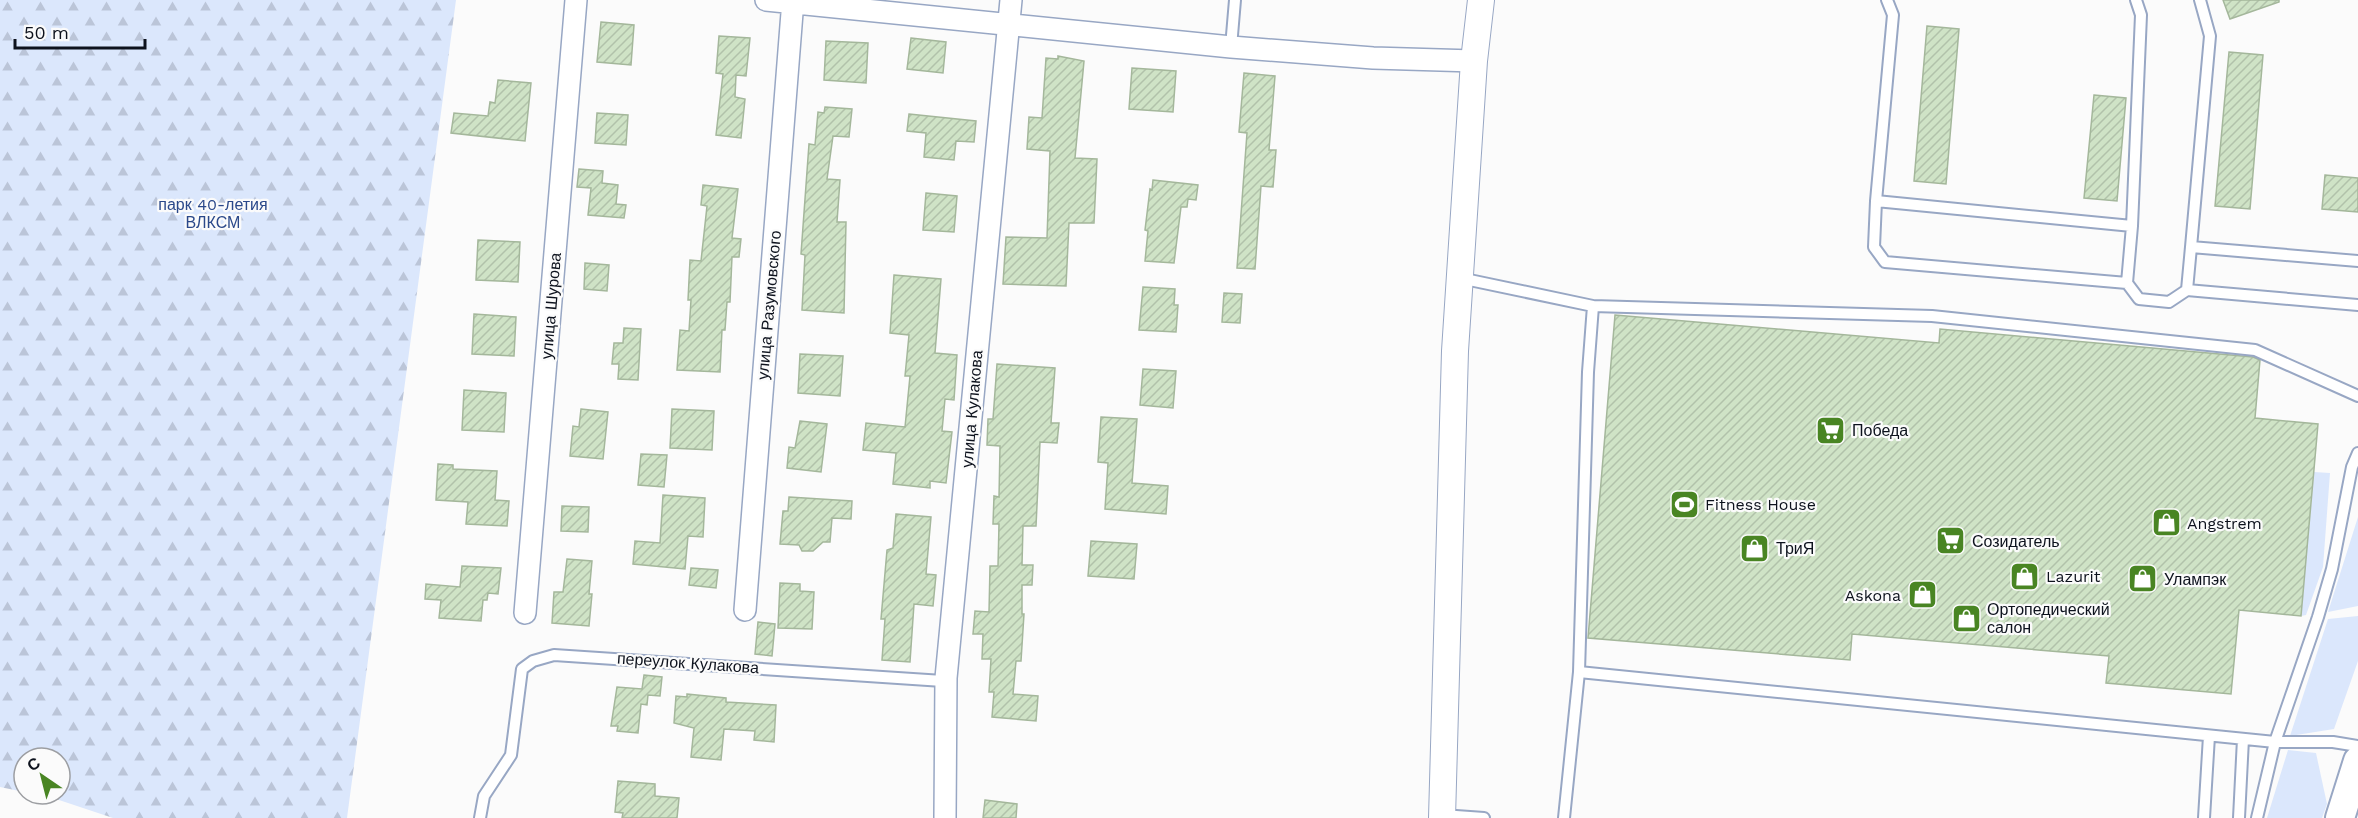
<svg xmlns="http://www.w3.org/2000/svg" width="2358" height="818" viewBox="0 0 2358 818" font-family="'Work Sans',sans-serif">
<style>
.green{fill:#dbe7fc}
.forest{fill:url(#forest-firs)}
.building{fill:url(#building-hatch);stroke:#a4b79b;stroke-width:1.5}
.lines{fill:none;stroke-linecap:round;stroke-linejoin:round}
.service-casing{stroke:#98a7c4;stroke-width:14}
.minor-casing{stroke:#98a7c4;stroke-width:24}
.tertiary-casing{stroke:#98a7c4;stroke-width:28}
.secondary-casing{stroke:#98a7c4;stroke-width:32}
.service{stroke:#fff;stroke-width:10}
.minor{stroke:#fff;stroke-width:21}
.tertiary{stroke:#fff;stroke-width:26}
.secondary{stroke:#fff;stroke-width:28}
.labels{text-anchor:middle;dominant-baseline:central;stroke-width:4.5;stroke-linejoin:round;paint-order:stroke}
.park-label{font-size:16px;fill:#2a488a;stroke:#fbfbfb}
.street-label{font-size:16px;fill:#0d121d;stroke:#fbfbfb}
.poi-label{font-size:16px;fill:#0d121d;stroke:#fbfbfb;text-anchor:start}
</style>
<defs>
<pattern id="forest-firs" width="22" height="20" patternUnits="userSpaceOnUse" patternTransform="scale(1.5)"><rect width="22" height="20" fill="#dbe7fc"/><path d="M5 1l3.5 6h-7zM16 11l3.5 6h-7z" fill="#bbc5d8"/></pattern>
<pattern id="building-hatch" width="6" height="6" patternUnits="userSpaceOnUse" patternTransform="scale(1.5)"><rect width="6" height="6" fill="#cfe3c6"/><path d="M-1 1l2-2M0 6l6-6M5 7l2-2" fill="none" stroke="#b1c2aa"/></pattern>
</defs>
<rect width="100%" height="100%" fill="#fbfbfb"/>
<path class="green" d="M2314,472l16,1 -7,94 -17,48 -5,1z
M2358,517v89l-30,6z
M2358,616v45l-24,68 -44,7 38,-117z
M2288,750l28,3 11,51 -5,14h-55z"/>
<path class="forest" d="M0,0h456l-109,818h-234l-60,-20 -19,-4h26v-36h-36v34l-24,-5z"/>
<path class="building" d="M2223,0h56v2l-49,17z
M601,22l33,3 -3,40 -34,-3z
M1927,26l32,3 -13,155 -32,-3z
M719,36l31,2 -4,38 -10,-1 -1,22 10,2 -4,39 -25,-3 7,-61 -7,-1z
M911,38l35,4 -3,31 -36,-4z
M826,41l42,2 -2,40 -42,-3z
M2229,52l34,3 -13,154 -35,-3z
M1058,56l26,5 -9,97 22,1 -3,64h-25l-3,63 -63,-2 3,-47 41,1 3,-87 -23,-2 2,-32 13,1 4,-60 12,1z
M1132,68l44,3 -3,41 -44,-3z
M1244,73l31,3 -6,74h7l-3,37 -12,-1 -6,83 -18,-1 10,-135 -8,-1z
M498,80l33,3 -6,58 -74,-8 3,-20 34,3 2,-14 5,1z
M2094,95l32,3 -9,103 -33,-3z
M825,107l27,2 -3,28 -16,-1 -6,43 13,1 -3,42h9l-2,91 -42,-3 3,-55 -4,-1 8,-110 6,1 3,-33 6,1z
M597,113l31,2 -2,30 -31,-2z
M909,114l67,7 -2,21 -18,-1 -2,19 -30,-3 2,-24 -19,-2z
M579,169l24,2 -1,12 16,2 -2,19 10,1 -2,13 -36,-3 3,-27 -14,-1z
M2325,175l33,3v34l-36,-3z
M1153,180l45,5 -2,15 -8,-1 -1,8h-6l-7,56 -29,-2 3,-30 -3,-1 5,-41 2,1z
M703,185l35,4 -6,49 9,1 -2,18h-7l-2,45h-3l-2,28h-3l-2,42 -43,-2 3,-40 9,1 2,-31h-3l2,-40 11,1 6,-55 -6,-1z
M926,193l31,3 -3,36 -31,-2z
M478,240l42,2 -2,40 -42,-2z
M585,263l24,2 -2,26 -23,-2z
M894,275l47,4 -6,74 22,2 -3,45 -9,-1 -3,32 10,1 -6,51 -16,-2v7l-37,-4 3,-31 -33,-3 3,-27 39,4 5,-51h-5l4,-41 -19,-2z
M1143,287l32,2 -1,16h4l-2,27 -37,-2z
M1224,293l18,1 -2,29 -18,-1z
M474,314l42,3 -2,39 -42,-2z
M1615,315l324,28 1,-14 313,28 7,3 -5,58 63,6 -17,192 -62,-6 -8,84 -125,-11 3,-27 -257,-22 -2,26 -262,-22z
M624,328l17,1 -3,51 -20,-1 1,-15h-7l2,-21h9z
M800,354l43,2 -3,40 -42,-3z
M997,364l58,4 -4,55h8l-2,20 -17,-1 -4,84h-13l-1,39h11l-1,20h-10v29h2l-3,47h-5l-3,33 25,2 -2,25 -44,-4 2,-25h-5l2,-33h-9l1,-25h-10l2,-23 14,1 1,-46h8l1,-42h-6l1,-28 5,1 1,-51 -13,-1 1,-26h5z
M1143,369l33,2 -3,37 -33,-3z
M464,390l42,3 -2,39 -42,-2z
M581,409l27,3 -5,47 -33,-3 3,-30 6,1z
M672,409l42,2 -2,39 -42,-2z
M1101,417l36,2 -5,64 36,3 -2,28 -61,-5 3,-46 -10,-1z
M800,421l27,3 -6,48 -34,-4 2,-21 6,1z
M641,454l26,1 -3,32 -26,-2z
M438,464l15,1v4l44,2 -2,29 14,1 -2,25 -41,-2 2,-22 -32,-2z
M663,495l42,3 -2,39 -15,-1 -3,33 -52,-5 2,-23 25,2z
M789,497l63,4 -1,18 -19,-1 -2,24h-7l-10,9h-11l-3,-6 -19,-1 3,-33h5z
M562,506l27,1 -1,25 -27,-1z
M896,514l35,3 -5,57 10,1 -3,31 -19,-2 -4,58 -28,-2 3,-41h-4l6,-69 6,-2z
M1091,541l46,3 -3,35 -46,-3z
M567,559l25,2 -3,33h3l-3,32 -37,-3 2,-31h9z
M462,566l39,2 -3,26 -10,-1 -1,7h-4l-2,21 -42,-3 2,-18 -16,-1 1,-15 34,3z
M691,568l27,2 -2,18 -27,-3z
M780,583l20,1v7l14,1 -2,37 -34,-1z
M758,622l17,2 -3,32 -17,-2z
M644,675l18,2 -2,19 -12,-1 -1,10 -6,-1 -3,29 -21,-2 1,-5h-7l6,-39 25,2z
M687,694l39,4v4l50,3 -2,37 -20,-2 1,-9 -31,-2 -3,31 -30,-3 3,-29 -20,-5 2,-27 11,1z
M618,781l37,3v12l24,2 -2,20h-55l1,-5 -8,-1z
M985,800l32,4 -1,14h-33z"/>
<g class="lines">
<defs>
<path id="service" d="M2200,0l10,36 -19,211 167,14
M1231,47l4,-47
M1876,201l17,-186 -6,-15
M2132,226l-256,-25 -2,46 11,15 242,21 5,-57 9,-211 -5,-15
M2191,247l-4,43 171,15
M1460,278l133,28
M2127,283l12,16 30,3 18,-12
M1579,672l696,70h58l25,4
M1442,815l42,3
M480,818l4,-22 27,-41 11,-86 11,-8 21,-6 389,26
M1564,818l15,-146 9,-300 5,-66 339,10 323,34 103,46
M2204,818l5,-82
M2239,818l4,-79
M2257,818l18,-76 43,-125 14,-48 20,-102 6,-14"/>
<path id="minor" d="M766,0l465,47 142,11 101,3
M745,610l48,-610
M525,613l51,-613
M945,818l1,-140 65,-678"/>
<path id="tertiary" d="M1442,818l13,-467 19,-290 7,-61"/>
<path id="secondary" d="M2340,818l18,-57"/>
</defs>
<use href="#service" class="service-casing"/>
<use href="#minor" class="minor-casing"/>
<use href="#tertiary" class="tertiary-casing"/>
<use href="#secondary" class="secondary-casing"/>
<use href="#service" class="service"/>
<use href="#minor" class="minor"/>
<use href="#tertiary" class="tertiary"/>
<use href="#secondary" class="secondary"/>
</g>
<defs>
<symbol id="supermarket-square" viewBox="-11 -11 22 22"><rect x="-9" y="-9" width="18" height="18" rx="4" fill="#498523" stroke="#fbfbfb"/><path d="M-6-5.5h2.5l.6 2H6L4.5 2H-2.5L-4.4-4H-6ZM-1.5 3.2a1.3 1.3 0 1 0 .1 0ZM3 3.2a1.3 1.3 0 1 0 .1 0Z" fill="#fff"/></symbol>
<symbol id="stadium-square" viewBox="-11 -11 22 22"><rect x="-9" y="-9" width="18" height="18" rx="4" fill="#498523" stroke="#fbfbfb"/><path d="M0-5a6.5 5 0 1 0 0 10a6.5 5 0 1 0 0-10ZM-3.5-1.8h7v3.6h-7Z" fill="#fff"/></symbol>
<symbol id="shop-square" viewBox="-11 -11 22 22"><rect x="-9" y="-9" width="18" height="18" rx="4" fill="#498523" stroke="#fbfbfb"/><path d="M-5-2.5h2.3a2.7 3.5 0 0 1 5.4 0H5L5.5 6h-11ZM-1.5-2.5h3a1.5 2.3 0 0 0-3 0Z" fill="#fff"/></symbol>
</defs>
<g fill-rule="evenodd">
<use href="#supermarket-square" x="1814" y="414" width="33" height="33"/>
<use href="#stadium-square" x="1668" y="488" width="33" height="33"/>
<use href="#shop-square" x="2150" y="506" width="33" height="33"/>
<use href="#supermarket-square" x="1934" y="524" width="33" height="33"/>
<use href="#shop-square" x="1738" y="532" width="33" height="33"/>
<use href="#shop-square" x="2008" y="560" width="33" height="33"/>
<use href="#shop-square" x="2126" y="562" width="33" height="33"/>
<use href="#shop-square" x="1906" y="578" width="33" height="33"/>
<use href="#shop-square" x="1950" y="602" width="33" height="33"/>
</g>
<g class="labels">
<g class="park-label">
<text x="213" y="204">парк 40-летия<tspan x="213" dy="18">ВЛКСМ</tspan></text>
</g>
<g class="street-label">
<text transform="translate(769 305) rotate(-85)">улица Разумовского</text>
<text transform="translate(551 306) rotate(-85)">улица Шурова</text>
<text transform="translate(972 409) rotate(-85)">улица Кулакова</text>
<text transform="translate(688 663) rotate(4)">переулок Кулакова</text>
</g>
<g class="poi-label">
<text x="1852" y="430">Победа</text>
<text x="1705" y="504">Fitness House</text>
<text x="2187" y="523">Angstrem</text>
<text x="1972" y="541">Созидатель</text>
<text x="1776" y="548">ТриЯ</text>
<text x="2046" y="576">Lazurit</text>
<text x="2164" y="579">Улампэк</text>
<text x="1901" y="595" text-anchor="end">Askona</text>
<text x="1987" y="609">Ортопедический<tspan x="1987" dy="18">салон</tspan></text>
</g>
</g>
<g transform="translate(42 776) rotate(325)"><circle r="28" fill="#fbfbfb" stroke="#9c9ea2" stroke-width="1.5"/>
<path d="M0-4.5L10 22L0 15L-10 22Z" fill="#498523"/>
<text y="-9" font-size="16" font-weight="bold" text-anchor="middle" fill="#0d121d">С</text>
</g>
<path d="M15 39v9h130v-9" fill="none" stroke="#0d121d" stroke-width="3"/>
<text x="24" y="39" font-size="18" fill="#0d121d" stroke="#fbfbfb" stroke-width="4.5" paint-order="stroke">50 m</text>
</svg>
